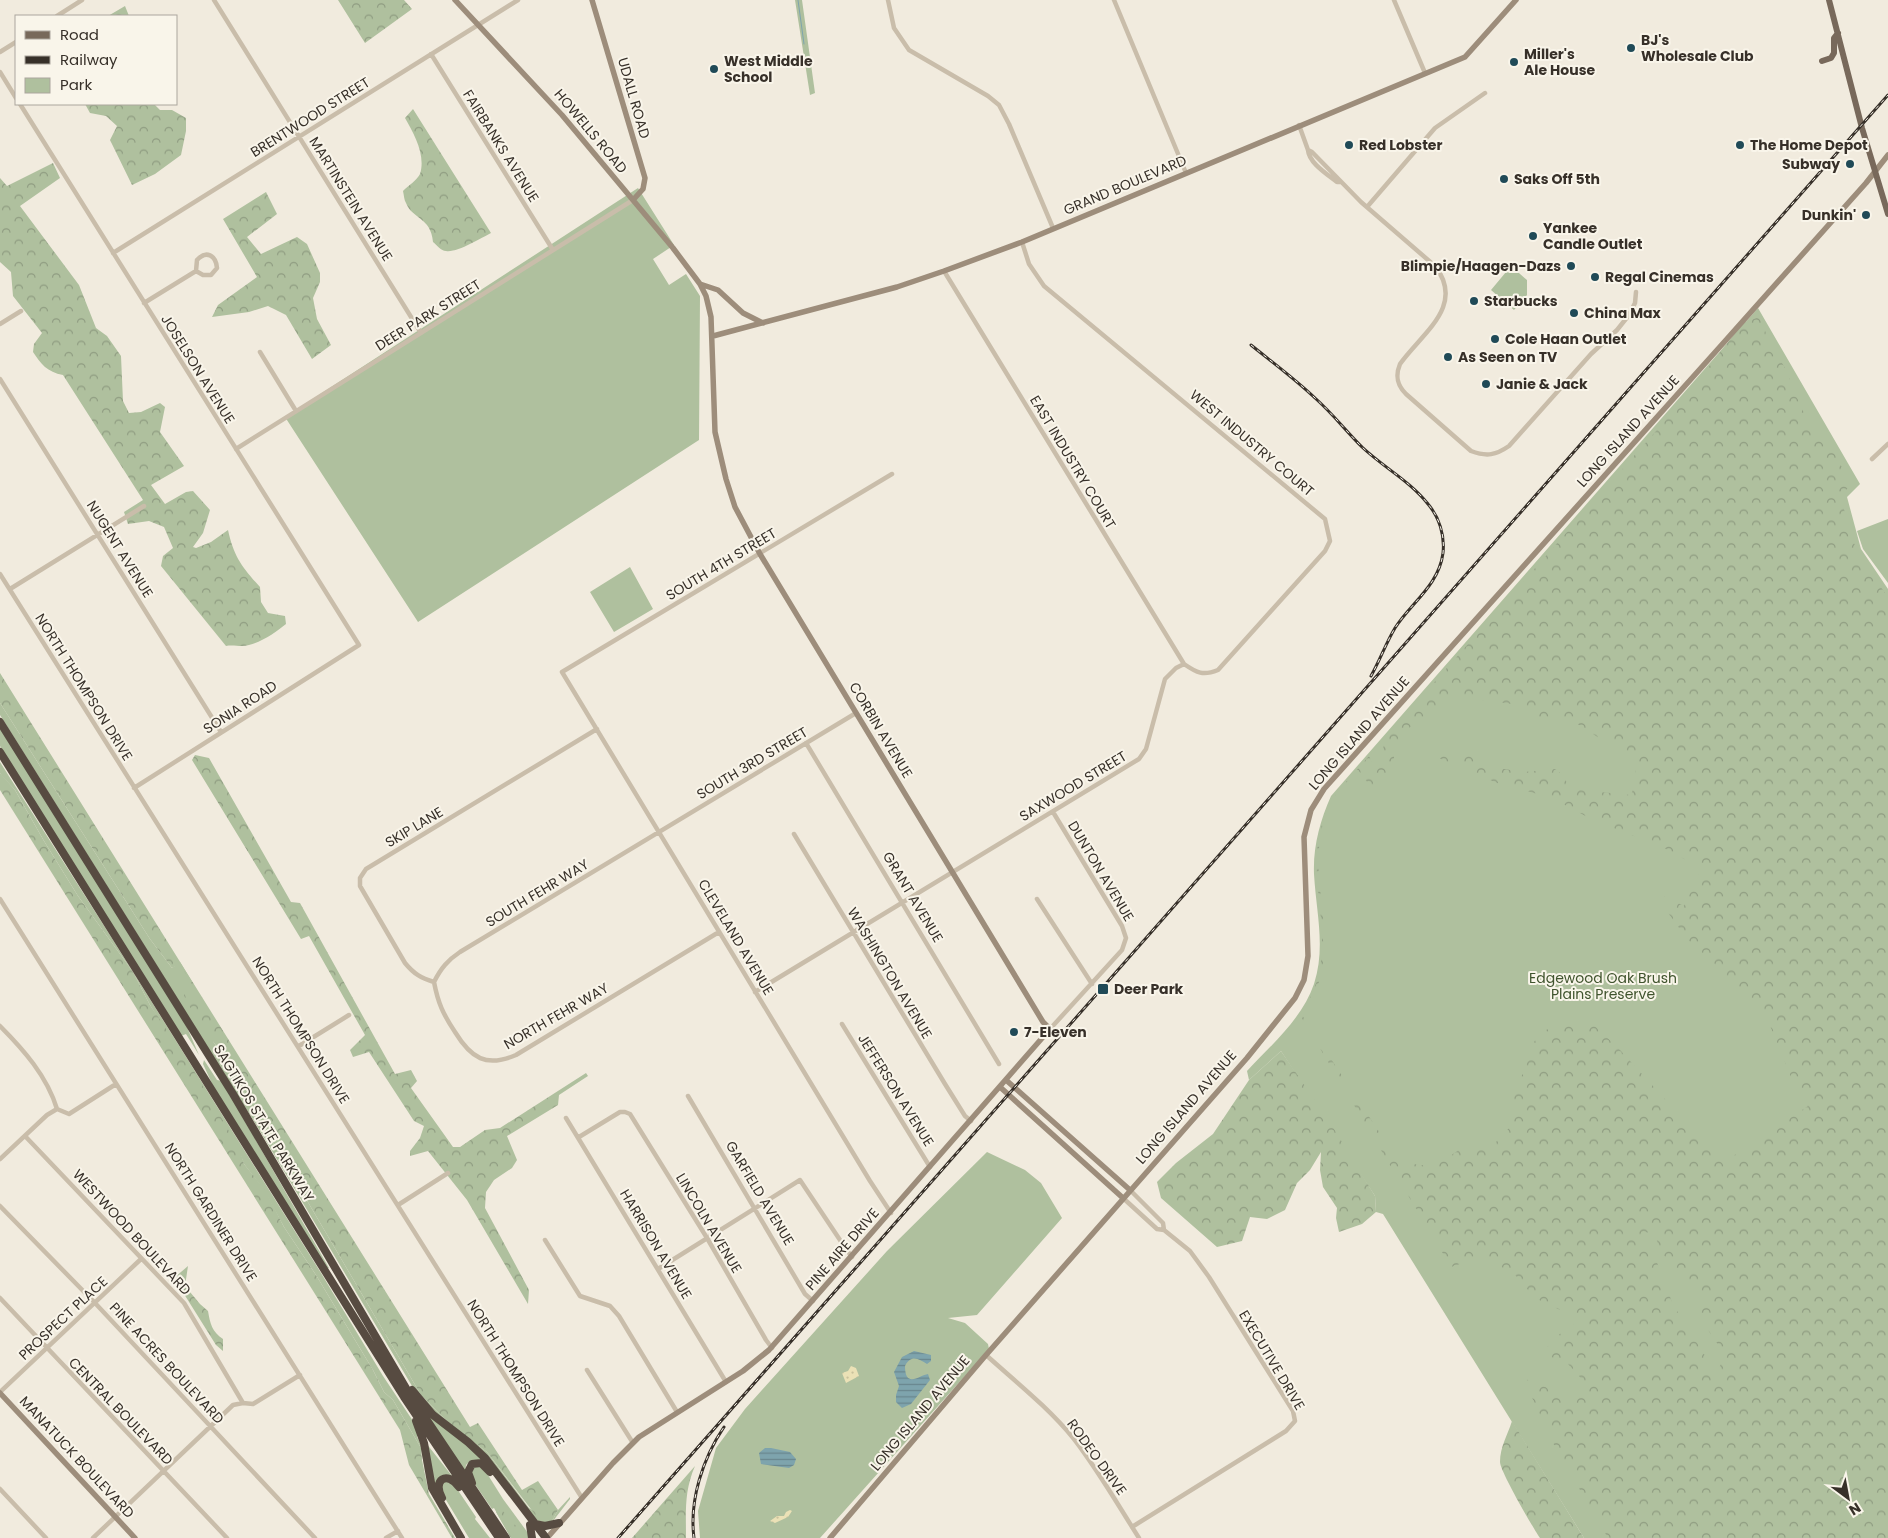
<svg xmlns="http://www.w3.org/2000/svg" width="1888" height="1538" viewBox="0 0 1888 1538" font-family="Poppins,sans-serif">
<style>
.green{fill:#afc09e}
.forest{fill:url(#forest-crowns);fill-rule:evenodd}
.sand{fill:url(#sand-dots)}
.water{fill:url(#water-rules)}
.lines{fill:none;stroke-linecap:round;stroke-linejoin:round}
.stream{stroke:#7ea4ad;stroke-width:1}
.street{stroke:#c9bdaa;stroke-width:4.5}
.secondary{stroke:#9d8d7b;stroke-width:5.5}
.primary{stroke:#78695b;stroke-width:6}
.highway{stroke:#574b41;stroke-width:8}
.rail-casing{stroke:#373029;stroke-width:3}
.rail{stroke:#f9f5ea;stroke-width:1;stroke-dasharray:4;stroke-linecap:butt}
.poi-dot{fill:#204a57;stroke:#f9f5ea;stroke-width:2}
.labels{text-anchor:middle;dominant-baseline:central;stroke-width:4;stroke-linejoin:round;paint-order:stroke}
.poi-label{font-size:14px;font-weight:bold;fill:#373029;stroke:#f9f5ea;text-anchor:start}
.street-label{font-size:14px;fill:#373029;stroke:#f9f5ea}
.park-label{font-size:14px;fill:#40542e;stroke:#f9f5ea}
</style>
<defs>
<pattern id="forest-crowns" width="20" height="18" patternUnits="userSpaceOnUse" patternTransform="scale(1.25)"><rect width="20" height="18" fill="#afc09e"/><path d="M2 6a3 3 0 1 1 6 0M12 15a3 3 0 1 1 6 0" fill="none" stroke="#8f9c81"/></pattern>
<pattern id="sand-dots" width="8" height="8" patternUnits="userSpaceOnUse" patternTransform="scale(1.25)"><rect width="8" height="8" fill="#ebe1b6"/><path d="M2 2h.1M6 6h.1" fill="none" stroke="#cac19c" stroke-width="1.8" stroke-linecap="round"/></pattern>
<pattern id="water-rules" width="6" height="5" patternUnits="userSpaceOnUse" patternTransform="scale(1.25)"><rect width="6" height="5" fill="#7ea4ad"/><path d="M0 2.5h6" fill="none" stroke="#68868d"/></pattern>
</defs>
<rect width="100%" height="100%" fill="#f1ebde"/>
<path class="green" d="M795,0h7l13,93 -5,2z
M638,188l36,57 -21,14 16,26 17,-11 14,22 -1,144 -281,182 -133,-205z
M1511,266l16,14v15l-13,15 -23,-20z
M1758,308l102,176 -13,13 14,52 27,40v949h-304l-201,-324 -7,-2 -1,-16 -94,-145 -32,29 -2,-9c24,-26 55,-52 67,-87 12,-37 2,-73 0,-110 -1,-28 6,-53 17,-78z
M1888,519v64l-25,-34 -6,-18z
M630,567l23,42 -39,23 -24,-40z
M0,703l150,236 22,29 8,-6 14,23 -1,1 21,57 9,11 38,68 160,273 31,31 35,26 42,56 23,13 6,-11 12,-13v2l-17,22 -6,2 -12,-3 -19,-23 -98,-101 -158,-265 -260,-416z
M0,728l186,297 13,30 -13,-21 -5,2 -181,-290z
M0,762l113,178 208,333 62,103 30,45 5,14 -1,2 5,9 4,31 -5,-29 -28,-48 -9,-8 -11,-22 -57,-95 -32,-48 -20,-37 -20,-26 -5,-14 -89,-145 -17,-33 -55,-76 -34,-55 -29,-51 -13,-14 -2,-3z
M204,1060l13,20 5,1 107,187 -2,1 -112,-179 -12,-26z
M987,1152l38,18 16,13 21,35 -85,97 -29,3 17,5 23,21 1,5 -169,189h-120l-2,-27 18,-63 29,-39 142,-158z
M427,1411l57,48 -14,2 -4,4 -1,7 -40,-59z
M426,1443l26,33 -16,13z
M474,1465l9,2 20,32 25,34 2,5h-19l-17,-30 -2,1 -22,-32z
M445,1480l8,3 23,34 -1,2 15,19h-21l-29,-48z"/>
<path class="forest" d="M338,0h66l8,9 -47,34z
M125,6l4,10h-21z
M85,104h69l6,6h12l14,8v13l-5,24 -26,19 -23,11 -22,-45 7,-14 -11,-10 -16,-3z
M413,109l78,124c-10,5 -34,20 -45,18 -5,0 -9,-6 -13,-9 -2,-25 -21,-23 -27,-39 -2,-3 -2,-8 -3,-12 5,-5 14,-11 17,-17 6,-19 -6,-40 -15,-56z
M53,163l7,15 -40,28 59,79 17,43 11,8 14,20 2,45 6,12 12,-1 19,-9 5,4 -5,25 24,34 -33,19 14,19 21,-12 7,-1 17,19 -7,23 -10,14 3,1 15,-6 17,-12c6,27 14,37 32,57l1,15 7,11 17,3 1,8c-11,9 -28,21 -44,22 -5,0 -11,-1 -16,0l-65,-80 2,-10 10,-8 -9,-21 -15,-6 -21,3 -4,-12 19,-12 -80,-125c-16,-3 -22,-11 -30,-23l1,-8 8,-11 -29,-37 -2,-24 -11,-10v-84l7,8z
M266,192l11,22 -30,23 14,17 36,-17 10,7 13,29v9l-7,16 4,21 14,26 -19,14 -26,-44 -18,-9 -19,6 -37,5 6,-12 39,-28 -34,-58z
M1759,317l3,3 9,31 8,7 6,10 17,41 15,28 9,1 24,44 -1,5 -9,9 18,60 27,37v9l3,6v930h-280l-53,-91 -32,-69 30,12 20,13 15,-17 -20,-22 -24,-10 8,-16 21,-11v-11l-38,-18 -20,-23 -32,-19 -32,11 -151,-252c47,-68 1,-126 23,-194 8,-26 29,-45 46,-65l3,7 9,-7 5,-19 293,-332 64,-82zM1458,693l16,6 38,5 29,16 35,3 57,37 4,18 -6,17 -61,-6 -7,-14 -8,-6 -31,3 -40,-6 -7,-13 -55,-2 75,32 55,15 41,22 69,27 39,21 -17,38 -27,-13 3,9 28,38 30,27 51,56 22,54 17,29 -84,56 -22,-28 -27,-24 -55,-60 -27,-26 -13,3 -22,-2 -17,7 -14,20 -3,20 -14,22c8,29 2,32 -18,52l-26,-1 -16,11 -22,10 -29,-4 -97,-147c18,-22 23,-52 24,-80 0,-12 -3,-26 -5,-38 -4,-32 -5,-69 12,-98 6,-10 17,-20 25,-29l13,17 16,-5 7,-19v-16l9,-12 10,-11 23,-14zM1641,1232l15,1c-1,21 32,50 46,65l-4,10 8,19 19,28 -6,13 -5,3 -16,-27 -3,-9 -10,-10 -13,-23 -19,-50z
M0,673l470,754 8,-4 44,67 16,-9 20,29 -6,11h-8l-7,-4 -50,-65 -35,-26 -31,-31 -160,-273 -38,-68 -9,-11 -28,-42 -2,-6 1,-4 8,-5 -13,-22 -8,4 -22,-29 -150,-236z
M195,755l14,3 82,144 9,1 95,171 16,-4 6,11 -6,7 42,59h7l25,-17 15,-2 86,-55 2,3 -29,19 -1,10 -51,31 10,24 -5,8 -18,12 -8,12 -1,16 44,82 -1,14 -61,-104 -39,-49 -18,5v-5l10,-13 4,-12 -10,-5 -45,-69 -16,5 -3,-7 15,-15 -56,-99 -8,3 -109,-179z
M0,773l15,17 29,51 34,55 55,76 17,33 38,56 52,89 4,14 21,26 19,37 32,48 57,95 11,22 9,8 28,48 1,12 7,34 26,44h-3l-43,-73 -9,-35 -400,-640z
M1281,1051l50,73 44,72 1,16 -14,12 -23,8 -3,-14 1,-10 -14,-21 -3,-17 1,-18 -11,18 -13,13 -12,27 -18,9 -17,-2 -8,24 -25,6 -56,-49 -4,-16 19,-19 37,-29 36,-54z
M188,1266l-3,20 15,18 8,7c2,12 4,21 15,28v12l-7,-6 -42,-67z
M1512,1421l72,117h-44c-7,-10 -40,-67 -40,-76 0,-15 8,-28 12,-41z
M695,1466c-11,25 -9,46 -9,72h-54z
M497,1508l5,2 20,23 2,5h-13l-15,-26z"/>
<path class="sand" d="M851,1366l5,2 3,8 -13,7 -4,-10 6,-2z
M790,1510l2,1 -4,6 -13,6 -5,-2 7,-5h7l2,-4z"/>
<path class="water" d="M914,1351l17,4v6l-4,3c-8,-5 -16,-10 -22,2 0,23 15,9 23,8l2,6 -19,24 -9,4 -6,-6v-7l3,-9 -5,-14 8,-15z
M765,1448h6l19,4 6,7 -2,6 -5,3 -28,-4 -2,-11z"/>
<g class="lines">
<path class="stream" d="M798,0l6,44"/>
<path class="street" d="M214,0l207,333
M888,0l6,28 15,22 79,46 11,9 10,19 44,104
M1114,0l72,173
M1394,0l31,73
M57,16l25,-16
M0,52l16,-10
M431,54l122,196
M0,72l16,26
M20,104l339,541 -225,143
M1299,125l9,25c1,13 19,24 29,32h4
M1308,150l4,2 49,50 74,64c31,40 -13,67 -35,98 -5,12 -3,21 6,30l65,57c16,6 25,4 38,-5l82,-92 26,-24 12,-15 6,-12 1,-11
M1367,207l68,-79 50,-35
M113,253l405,-253
M944,271l240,393c13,9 19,12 34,6l107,-119 5,-10 -5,-22 -281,-233 -15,-22 -7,-22
M144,303l52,-32 7,4h8l6,-7c-1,-13 -11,-18 -20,-8l-1,11
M0,324l21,-13
M260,352l36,59
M0,379l221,353
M236,449l397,-249
M1872,459l16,-15
M0,574l582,924
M10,589l134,-83
M806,743l193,321
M794,834l151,250 20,32 6,5
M0,899l402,639
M1037,899l55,85
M434,982c7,-14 14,-22 26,-30l396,-239
M434,982c-13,-4 -20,-8 -29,-19l-45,-77v-8l6,-9 231,-140
M434,982c4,21 9,32 21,50 16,26 31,36 61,23l203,-123
M755,992l384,-233 7,-10 19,-70 11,-11 8,-4
M842,1024l88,143
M0,1026c23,23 47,50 57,83
M1050,1029l72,-79 4,-12 -4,-12 -69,-114
M299,1046l50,-31
M688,1096l117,198 8,7
M566,1118l160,264
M25,1136l159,167 59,100
M579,1137l41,-25h5l5,2 77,124 59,102 6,8
M0,1159l47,-44 10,-6 12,5 47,-30
M1130,1190l33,33 1,7
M1123,1198l34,31 7,1 26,21 19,26 84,134 2,10 -9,10 -154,96
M398,1205l50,-32
M0,1206l95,97 220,235
M891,1213l-21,-32 -308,-509 330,-198
M545,1240l35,56 30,10 9,10 58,96
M658,1269l142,-89 46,69 6,8
M0,1298l227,240
M986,1355c30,27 63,53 88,84 24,31 44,66 65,99
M587,1370l46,73
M0,1392l141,-133
M0,1489l46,49
M93,1538l140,-133 10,-2 10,1 47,-29
M386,1538l12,-7"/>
<path class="secondary" d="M455,0l107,115 111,133 27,36 6,12 5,21 4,115 11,47 9,28 25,47 283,468 7,7 -281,321 -26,21 -104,66 -26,26 -66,75
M592,0l53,178 -2,11 -10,11
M700,284l18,6 25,23 20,10
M713,336l184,-49 47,-16 78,-29 443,-185 51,-57
M1006,1080l124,110
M1000,1087l123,111
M0,1393l135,145
M830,1538l156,-183 261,-297 48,-60 9,-18 4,-24 -4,-119 7,-27 13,-21 402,-449 140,-157 22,-28"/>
<path class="primary" d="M1829,0l33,128 26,86
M1822,61l9,-3 3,-5v-15l4,-5"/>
<path class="highway" d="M0,722l233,372 177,301 96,143
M0,752l404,645 95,141
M412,1390l21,25 35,27 17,16 61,80
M416,1421l8,22 8,45 29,50
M472,1483l-4,-11 4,-8 9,-1 9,9
M442,1498c-10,-18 5,-28 17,-11
M535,1524l10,2 14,-3
M530,1525l2,13"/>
<defs>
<path id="rail" d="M1251,345c21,17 44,34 64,53 17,15 31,33 47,49 21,20 48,34 66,57 11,13 17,31 15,49 -4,32 -32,50 -48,75 -9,15 -15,32 -24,48
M618,1538l1270,-1443
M694,1538c-5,-38 9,-80 30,-111"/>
</defs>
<use href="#rail" class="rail-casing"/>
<use href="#rail" class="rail"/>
</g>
<g class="poi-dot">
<circle cx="1631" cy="48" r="5"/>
<circle cx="1514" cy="62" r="5"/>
<circle cx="714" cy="69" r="5"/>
<circle cx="1349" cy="145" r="5"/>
<circle cx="1740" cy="145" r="5"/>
<circle cx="1850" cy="164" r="5"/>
<circle cx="1504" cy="179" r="5"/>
<circle cx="1866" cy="215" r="5"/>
<circle cx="1533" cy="236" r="5"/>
<circle cx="1571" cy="266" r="5"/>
<circle cx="1595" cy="277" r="5"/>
<circle cx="1474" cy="301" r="5"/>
<circle cx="1574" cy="313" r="5"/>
<circle cx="1495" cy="339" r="5"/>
<circle cx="1448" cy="357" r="5"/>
<circle cx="1486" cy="384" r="5"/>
<rect x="1097" y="983" width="12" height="12" rx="2.5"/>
<circle cx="1014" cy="1032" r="5"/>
</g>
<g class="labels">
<g class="poi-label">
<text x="1641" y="40">BJ's<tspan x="1641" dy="16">Wholesale Club</tspan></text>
<text x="1524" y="54">Miller's<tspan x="1524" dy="16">Ale House</tspan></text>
<text x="724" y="61">West Middle<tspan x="724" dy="16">School</tspan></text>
<text x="1359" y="145">Red Lobster</text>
<text x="1750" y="145">The Home Depot</text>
<text x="1840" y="164" text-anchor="end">Subway</text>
<text x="1514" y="179">Saks Off 5th</text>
<text x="1856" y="215" text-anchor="end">Dunkin'</text>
<text x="1543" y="228">Yankee<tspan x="1543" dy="16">Candle Outlet</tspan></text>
<text x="1561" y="266" text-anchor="end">Blimpie/Haagen-Dazs</text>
<text x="1605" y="277">Regal Cinemas</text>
<text x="1484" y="301">Starbucks</text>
<text x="1584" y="313">China Max</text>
<text x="1505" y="339">Cole Haan Outlet</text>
<text x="1458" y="357">As Seen on TV</text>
<text x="1496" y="384">Janie &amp; Jack</text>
<text x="1114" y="989">Deer Park</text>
<text x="1024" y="1032">7-Eleven</text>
</g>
<g class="street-label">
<text transform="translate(634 98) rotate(74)">UDALL ROAD</text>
<text transform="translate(310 117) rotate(-32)">BRENTWOOD STREET</text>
<text transform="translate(591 131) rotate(50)">HOWELLS ROAD</text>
<text transform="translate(501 146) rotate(58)">FAIRBANKS AVENUE</text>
<text transform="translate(1125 185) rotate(-23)">GRAND BOULEVARD</text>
<text transform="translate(351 199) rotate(58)">MARTINSTEIN AVENUE</text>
<text transform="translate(428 315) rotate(-32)">DEER PARK STREET</text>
<text transform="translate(198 369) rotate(58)">JOSELSON AVENUE</text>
<text transform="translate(1628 431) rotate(-48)">LONG ISLAND AVENUE</text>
<text transform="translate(1252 443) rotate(40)">WEST INDUSTRY COURT</text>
<text transform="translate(1073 462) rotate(59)">EAST INDUSTRY COURT</text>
<text transform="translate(120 549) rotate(58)">NUGENT AVENUE</text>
<text transform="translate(721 564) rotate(-31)">SOUTH 4TH STREET</text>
<text transform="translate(84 687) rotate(58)">NORTH THOMPSON DRIVE</text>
<text transform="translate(240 707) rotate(-33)">SONIA ROAD</text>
<text transform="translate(881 730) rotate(59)">CORBIN AVENUE</text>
<text transform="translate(1359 733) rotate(-49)">LONG ISLAND AVENUE</text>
<text transform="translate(752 763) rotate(-31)">SOUTH 3RD STREET</text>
<text transform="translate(1073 786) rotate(-31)">SAXWOOD STREET</text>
<text transform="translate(414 827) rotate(-31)">SKIP LANE</text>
<text transform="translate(1101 871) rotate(59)">DUNTON AVENUE</text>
<text transform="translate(537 893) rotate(-31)">SOUTH FEHR WAY</text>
<text transform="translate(913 897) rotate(59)">GRANT AVENUE</text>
<text transform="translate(736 937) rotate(59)">CLEVELAND AVENUE</text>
<text transform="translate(890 973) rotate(59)">WASHINGTON AVENUE</text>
<text transform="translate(556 1016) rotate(-30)">NORTH FEHR WAY</text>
<text transform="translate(301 1030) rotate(58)">NORTH THOMPSON DRIVE</text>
<text transform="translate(896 1090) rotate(58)">JEFFERSON AVENUE</text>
<text transform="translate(1186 1107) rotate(-49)">LONG ISLAND AVENUE</text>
<text transform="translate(264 1123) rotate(59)">SAGTIKOS STATE PARKWAY</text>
<text transform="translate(760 1193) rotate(59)">GARFIELD AVENUE</text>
<text transform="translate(211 1212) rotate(58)">NORTH GARDINER DRIVE</text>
<text transform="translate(709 1223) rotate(59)">LINCOLN AVENUE</text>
<text transform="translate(132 1232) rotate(47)">WESTWOOD BOULEVARD</text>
<text transform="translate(656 1244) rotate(59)">HARRISON AVENUE</text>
<text transform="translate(842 1249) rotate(-49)">PINE AIRE DRIVE</text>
<text transform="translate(63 1318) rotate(-43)">PROSPECT PLACE</text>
<text transform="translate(1272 1360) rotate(59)">EXECUTIVE DRIVE</text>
<text transform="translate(167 1363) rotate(47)">PINE ACRES BOULEVARD</text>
<text transform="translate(516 1373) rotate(58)">NORTH THOMPSON DRIVE</text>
<text transform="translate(121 1411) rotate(46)">CENTRAL BOULEVARD</text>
<text transform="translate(920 1413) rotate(-50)">LONG ISLAND AVENUE</text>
<text transform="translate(77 1457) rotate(47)">MANATUCK BOULEVARD</text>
<text transform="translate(1097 1457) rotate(54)">RODEO DRIVE</text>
</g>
<g class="park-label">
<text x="1603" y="978">Edgewood Oak Brush<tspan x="1603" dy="16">Plains Preserve</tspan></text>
</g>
</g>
<rect x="15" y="15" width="162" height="90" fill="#f9f5ea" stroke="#aba69d"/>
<rect x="25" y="31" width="25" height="8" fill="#78695b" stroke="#aba69d"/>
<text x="60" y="40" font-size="15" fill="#373029">Road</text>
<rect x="25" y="56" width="25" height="8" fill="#373029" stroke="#aba69d"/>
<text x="60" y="65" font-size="15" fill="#373029">Railway</text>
<rect x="25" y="78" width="25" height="15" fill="#afc09e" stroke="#aba69d"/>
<text x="60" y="90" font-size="15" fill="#373029">Park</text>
<g transform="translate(1848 1498) rotate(148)" stroke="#f9f5ea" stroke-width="4" paint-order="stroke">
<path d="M0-4L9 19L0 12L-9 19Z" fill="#373029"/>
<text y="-8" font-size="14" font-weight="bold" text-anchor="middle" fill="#373029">N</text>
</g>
</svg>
